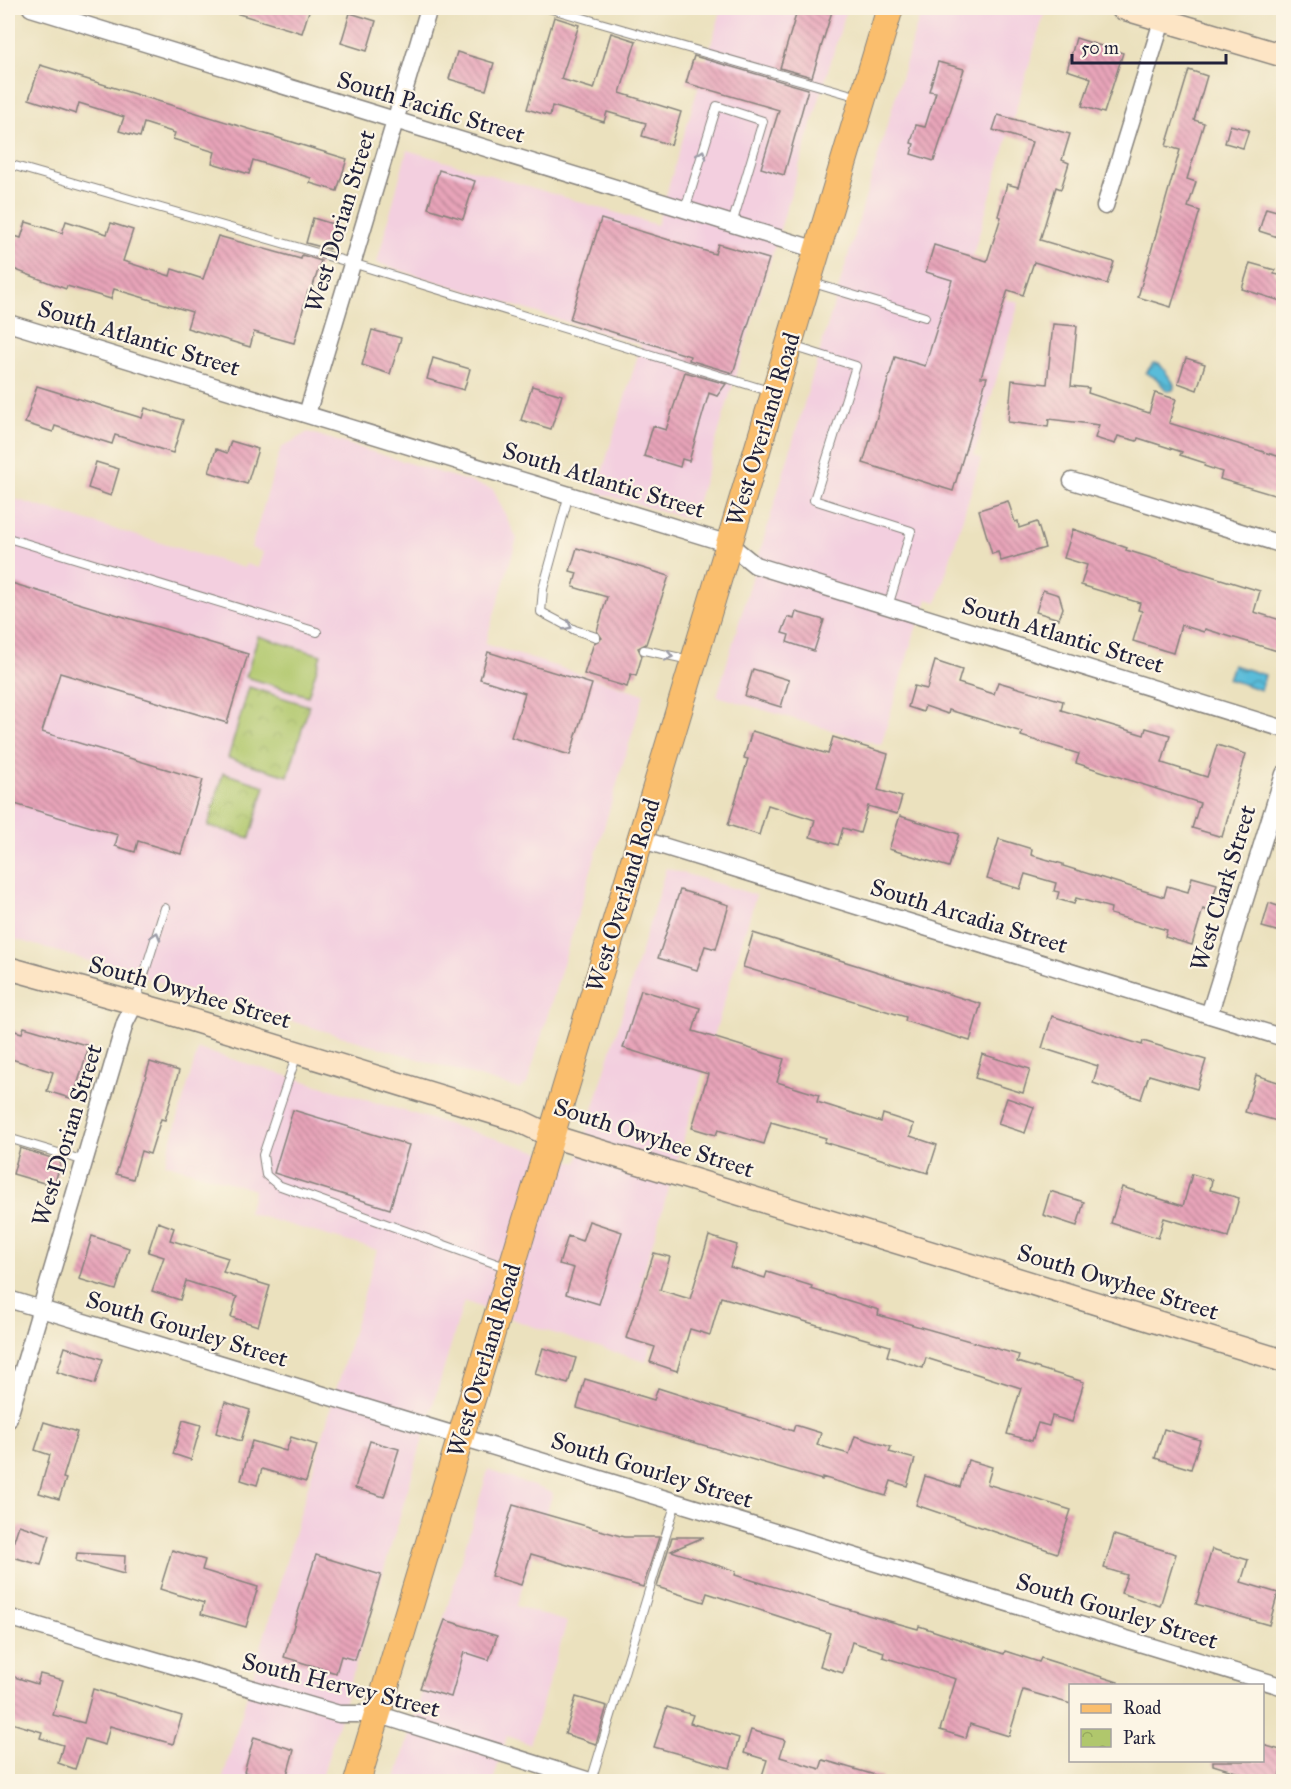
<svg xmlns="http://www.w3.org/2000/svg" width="1291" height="1789" viewBox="0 0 1291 1789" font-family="'IM FELL Great Primer',serif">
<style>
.built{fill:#f3cfdf}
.park{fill:url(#park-crowns);stroke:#697454;stroke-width:1.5}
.pitch{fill:#b0c76c;stroke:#697454;stroke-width:1.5}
.water{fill:url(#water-waves);stroke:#3e6f8a;stroke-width:1.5}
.building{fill:url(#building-back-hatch)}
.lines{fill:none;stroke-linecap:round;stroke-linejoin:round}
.lane-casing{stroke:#86827c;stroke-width:10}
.street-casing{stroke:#86827c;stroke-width:19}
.secondary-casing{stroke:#86827c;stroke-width:25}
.primary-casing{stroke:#86827c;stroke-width:28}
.lane{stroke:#fff;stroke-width:8}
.street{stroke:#fff;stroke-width:16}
.secondary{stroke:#fde5c5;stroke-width:22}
.primary{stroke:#fabe6d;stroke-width:26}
.oneway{stroke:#9c9ca7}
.labels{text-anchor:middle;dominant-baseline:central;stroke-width:4.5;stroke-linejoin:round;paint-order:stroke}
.street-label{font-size:24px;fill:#22223b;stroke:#fcf5e5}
</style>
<defs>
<pattern id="park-crowns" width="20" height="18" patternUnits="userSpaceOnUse" patternTransform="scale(1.5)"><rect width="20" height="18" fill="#b0c76c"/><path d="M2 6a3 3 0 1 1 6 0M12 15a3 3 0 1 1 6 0" fill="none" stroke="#97ab5e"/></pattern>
<pattern id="water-waves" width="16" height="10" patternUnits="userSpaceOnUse" patternTransform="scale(1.5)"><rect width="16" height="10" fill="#5abcd9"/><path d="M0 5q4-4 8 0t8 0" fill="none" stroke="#4a98b1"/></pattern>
<pattern id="building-back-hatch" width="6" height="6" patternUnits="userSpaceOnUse" patternTransform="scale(1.5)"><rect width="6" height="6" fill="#e8a4b9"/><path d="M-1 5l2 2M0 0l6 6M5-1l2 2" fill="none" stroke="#bc8598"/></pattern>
</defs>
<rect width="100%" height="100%" fill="#fcf5e5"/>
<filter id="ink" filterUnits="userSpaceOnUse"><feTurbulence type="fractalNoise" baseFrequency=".0167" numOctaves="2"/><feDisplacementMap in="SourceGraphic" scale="12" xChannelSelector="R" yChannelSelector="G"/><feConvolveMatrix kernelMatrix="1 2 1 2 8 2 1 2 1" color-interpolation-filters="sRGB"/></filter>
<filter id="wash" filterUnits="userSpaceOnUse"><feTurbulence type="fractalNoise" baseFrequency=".008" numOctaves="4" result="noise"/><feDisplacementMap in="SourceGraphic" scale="24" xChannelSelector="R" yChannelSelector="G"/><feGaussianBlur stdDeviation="1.35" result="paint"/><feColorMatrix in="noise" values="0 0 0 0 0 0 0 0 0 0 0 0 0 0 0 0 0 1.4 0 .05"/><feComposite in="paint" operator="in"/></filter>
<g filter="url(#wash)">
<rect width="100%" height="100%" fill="#ebe1be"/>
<path class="built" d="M722,8h125l-155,512 -96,-28 45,-147 -264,-82 30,-113 250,75z
M922,8h124l-82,277 55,18 -45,152 7,4 -44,143 -9,-3 -13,32 -34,114 -164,-49z
M308,432l185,57 24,50 -32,105 159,50 -117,390 -8,5 -511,-152v-440l236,71 2,-4 12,4 5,-16 -12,-4 30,-100z
M666,868l90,27 -116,390 26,10 -20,67 -115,-36 -67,-25 -143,480h-99l155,-531 -129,-37 6,-23 -89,-27 33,-114 379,114z
M488,1470l65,23 -37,113 51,16 -37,122 -23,-8 -14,45 -98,1z"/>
<path class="park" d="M249,687l60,19 -21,70 -60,-18z
M223,773l42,13 -15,52 -42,-12z"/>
<path class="pitch" d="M258,636l63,19 -13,41 -62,-19z"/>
<path class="water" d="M1153,363h6l16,22 -2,5 -6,1 -11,-13 -10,-5z
M1233,665l32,10 -4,15 -33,-11z"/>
<g id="blocks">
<path class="building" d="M233,8h77l-8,25 -70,-21z
M798,8h35l-21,69 -32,-9z
M350,13l26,8 -9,30 -26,-8z
M554,17l25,8 -18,54 33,10 17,-56 25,8 -16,52 61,19 -10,33 -29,-9 4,-13 -39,-11 -3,10 -52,-16 -2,10 -23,-7z
M1076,38l47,15 -19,60 -22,-7 9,-28 -24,-8z
M457,52l37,11 -8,27 -37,-11z
M694,56l114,33 -24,86 -23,-7 18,-58 -93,-27z
M938,62l26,7 -30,92 -23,-7 3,-10 -3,-1 5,-18 9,2 11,-35 -7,-1z
M40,65l307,94 -10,32 -27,-8 1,-5 -58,-18 -4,14 -37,-11 3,-11 -42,-13 2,-6 -31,-10 -4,14 -21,-6 5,-14 -45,-14 -3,11 -47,-15z
M1189,70l18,6 -13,44 10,3 -17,56 9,3 -8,25 12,4 -29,96 -33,-10 42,-147 -14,-4z
M998,115l72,19 -8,26 7,3 -8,26 -5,-2 -16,53 74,22 -7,22 -73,-22 -11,33 -15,-5 -27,87h6l-34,114 -90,-28 32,-106 30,9 27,-86 -26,-8 8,-27 53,16 14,-44 -3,-1 9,-32 11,3 14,-45 -39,-12z
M1230,125l19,5 -6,18 -18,-5z
M439,170l36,11 -12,38 -35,-11z
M1266,208l18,5v26l-25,-8z
M313,218l23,7 -7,24 -23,-6z
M601,219l114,35 3,-10 51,15 -36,114 -44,-13 1,-4 -120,-37z
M66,221l41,13 4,-11 22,7 -10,31 47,15 2,-7 31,10 15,-43 83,23 1,-4 19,6 -10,31 -3,-1 -14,52 -40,-11 -4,15 -63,-19 5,-16 -78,-23 -3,10 -44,-13 -1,3 -58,-22v-33l13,4 5,-16 36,11z
M1250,263l25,7 -1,4 10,2v26l-42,-13z
M1053,324l24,2 -6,60 18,2 -1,5 61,20 6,-20 21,6 -7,24 115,35v40l-64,-19 2,-7 -18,-6 1,-3 -25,-8 2,-3 -44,-14 -1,3 -19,-5 -3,8 -20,-6 4,-13 -50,-6 -1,8 -40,-5 4,-42 35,4z
M372,330l29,8 -11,36 -28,-9z
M433,358l37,11 -6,21 -37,-11z
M1186,358l19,6 -8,26 -19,-7z
M685,372l41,12 -9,12 -8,-3 -20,68 -7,-2 -2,8 -36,-11 9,-30 13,4z
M37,386l105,32 3,-10 38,12 -10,33 -58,-18 -3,9 -57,-18 -2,6 -28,-9z
M532,386l30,9 -11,34 -30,-9z
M231,441l27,8 -11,35 -38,-12 7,-23 11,4z
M96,462l23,7 -8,27 -23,-8z
M1008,501l7,21 3,-1 1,7 18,-6 8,26 -44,13 -3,-9 -6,2 -13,-44z
M1073,529l54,19 -1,2 134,41 -6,21 30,9v32l-79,-24 -1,3 -23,-7 -8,28 -40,-12 9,-30 -4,-1 2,-7 -59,-18 6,-20 -23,-7z
M577,548l92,28 -23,68 -8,4 4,8 -6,20 -5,-2 -4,13 -43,-13 10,-31 8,-5 -5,-7 10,-34 -34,-10 4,-14 -7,-2z
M8,582l240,72 -21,69 -167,-50 -18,59 161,48 -22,74 -43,-13 -3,11 -20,-6 3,-11 -110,-33z
M1043,590l16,5 4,13 -4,11 -23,-7z
M796,612l28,8 -10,31 -27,-9 2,-7 -7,-2 6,-16 6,2z
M488,652l104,32 -22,71 -59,-18 14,-44 -45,-14z
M935,661l27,9 -4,13 36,11 4,-12 65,19 -2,9 83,25 2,-7 24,7 -8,28 45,14 10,-32 29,9 -24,83 -30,-9 8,-25 -124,-40 3,-9 -58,-18 1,-4 -73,-22 -1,4 -23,-8 -2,6 -15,-5 6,-21 13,3z
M753,669l36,11 -8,27 -36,-11z
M752,731l76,23 5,-17 55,17 -10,36 24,7 -5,17 -29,-8 -8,27 -17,-5 -5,17 -28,-8 5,-17 -47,-15 -9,30 -31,-10 20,-66 -4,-1z
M900,816l59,18 -10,33 -60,-18z
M999,839l33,10 -1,6 32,9v2l101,31 3,-11 21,6 4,-15 25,7 -8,27 -6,-2 -11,36 -27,-8 2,-7 -57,-16 1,-6 -35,-10 -2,6 -17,-5 2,-7 -5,-1 2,-8 -31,-9 -5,15 -33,-10z
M680,890l49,15 -13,44 -11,-3 -8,24 -39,-12z
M1269,903l15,5v25l-22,-6z
M753,933l228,71 -11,37 -65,-20 1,-4 -163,-50z
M641,990l59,18 -7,23 91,28 -7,23 42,13 -2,7 64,20 2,-8 31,10 -4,12 27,9 -9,28 -104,-31 2,-4 -55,-16 -7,22 -46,-14 -2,5 -24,-7 16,-54 -85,-26z
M1052,1016l90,29 1,-4 63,19 -9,29 -48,-14 -8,24 -48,-16 5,-17 -56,-18z
M24,1027l65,19 -16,53 -26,-8 6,-19 -45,-14v-29l14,4z
M982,1054l48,15 -7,24 -48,-15z
M150,1062l29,9 -14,49 -4,-1 -11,35 -9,-3 -8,28 -17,-5z
M1256,1075l28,9v39l-39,-11z
M1007,1098l27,9 -9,26 -27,-9z
M293,1110l116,35 -19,64 -116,-36z
M20,1148l41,13 -7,25 -41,-12z
M1192,1174l20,6 -2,10 29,8 -11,39 -64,-19 -6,20 -47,-15 11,-36 61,19z
M1050,1191l34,11 -7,24 -34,-11z
M589,1221l33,11 -23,72 -33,-10 8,-26 -15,-4 9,-28 14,5z
M158,1222l16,6 -4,12 58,18 -5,14 47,14 -12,40 -27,-9 6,-20 -51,-16 -6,19 -28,-9 12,-34 -16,-5z
M92,1236l37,12 -13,42 -37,-11z
M709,1236l28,9 -7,22 35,11 2,-6 45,14 -1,3 68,21 -1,5 141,40 -2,7 67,20 -12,40 -20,-6 -3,10 -11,-3 -6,18 -25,-7 14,-46 -95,-30 -3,10 -36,-12 3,-10 -169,-49 -11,38 -20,-6 -13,42 -27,-9 5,-15 -29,-9 28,-85 16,4 -10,33 30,9z
M65,1347l38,12 -8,25 -38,-12z
M543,1348l33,10 -8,26 -33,-10z
M585,1379l69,21 4,-12 135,43 2,-6 26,8 -4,12 32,9 6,-18 36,11 -2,5 26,7 -8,27 -16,-5 -5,15 -64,-19v3l-245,-72z
M225,1402l25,8 -9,31 -25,-8z
M183,1420l18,5 -10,35 -18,-6z
M44,1422l33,10 -14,46 3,1 -7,20 -20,-6 11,-38 -15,-5z
M1164,1429l36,11 -9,29 -36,-11z
M291,1437l26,8 -11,37 -44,-13 -5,16 -16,-5 11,-39 34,10z
M370,1441l29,8 -15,48 -29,-9z
M968,1460l24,7 -5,17 84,26 -14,43 -141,-48 9,-29 35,11z
M513,1505l111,32h35l-16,50 -112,-33 -10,31 -30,-9z
M19,1525l31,10 -9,30 -32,-9z
M1114,1535l62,19 -16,52 -39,-13 6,-18 -23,-7z
M672,1537h32l-33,14 65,20 -1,4 136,41 47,13 1,-3 85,28 1,-3 34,11 2,-4 77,24 -1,4h-46v18l-48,-14 -14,46 -39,-12 -4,14 -26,-8 16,-51 -73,-22 1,-5 -32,-10 -9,31 -23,-7 10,-33 -123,-40 -3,9 -47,-15z
M1212,1549l36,11 -7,22 37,11 -9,32 -73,-21z
M172,1550l33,10 -3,10 56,17 -12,40 -45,-13 3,-11 -44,-14z
M77,1553l48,3 -1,18 -48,-13z
M316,1555l65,20 -26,85 -14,-4 -5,17 -52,-16z
M445,1620l52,16 -8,24 -25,-8 -13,45 -31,-9z
M40,1674l23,6 -10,35 31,8 9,-34 89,27 -9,28 -63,-18 -5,19 -20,-6 -10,30 -17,-6 5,-18 -23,-7 2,-6 -34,-10v-47l29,9z
M576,1697l31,9 -11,38 -31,-10z
M667,1707l26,8 -3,8 49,15 -9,30 -76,-21z
M751,1730l34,10 -5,17 40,12 3,-9 59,17 -1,5h-121l7,-22 -23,-7z
M254,1737l40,13 -9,32h-10l-31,-10z
M1263,1745l21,6v13l-6,18h-10l-55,-17v-4h50z"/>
</g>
</g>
<g filter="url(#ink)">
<use href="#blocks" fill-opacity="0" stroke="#86827c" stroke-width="1.5"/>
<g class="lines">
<defs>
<path id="lane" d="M548,8l311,89
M8,164l344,99 420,129
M685,210l32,-104 46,15 -31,103
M810,282l115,35
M792,346l64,20 -42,134 97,31 -23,75
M569,494l-26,95 -2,23 34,18 21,7
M8,538l309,94
M644,650l46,10
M135,1003l30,-95
M297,1054l-34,101 3,20 12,10 230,83
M8,1138l77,23
M591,1781l85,-279"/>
<path id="street" d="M31,8l786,242
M1105,206l61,-198
M8,323l721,221 26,21 529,164
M307,414l122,-406
M1072,481l212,64
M640,839l644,199
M1209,1015l75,-241
M8,1299l1276,388
M8,1420l117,-397 10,-20
M8,1617l331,97h38l216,68"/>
<path id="secondary" d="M1122,8l162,48
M8,968l151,42 361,111 31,15 733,225"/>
<path id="primary" d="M357,1782l533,-1774"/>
</defs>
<use href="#lane" class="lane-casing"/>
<use href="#street" class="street-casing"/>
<use href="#secondary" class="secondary-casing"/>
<use href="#primary" class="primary-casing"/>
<use href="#lane" class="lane"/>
<use href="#street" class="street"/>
<use href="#secondary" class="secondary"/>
<use href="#primary" class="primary"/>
</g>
<defs><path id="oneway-chevron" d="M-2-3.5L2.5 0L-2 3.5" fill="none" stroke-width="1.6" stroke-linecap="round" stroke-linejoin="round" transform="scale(1.5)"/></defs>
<g class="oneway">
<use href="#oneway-chevron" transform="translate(702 154) rotate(-73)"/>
<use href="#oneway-chevron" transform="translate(568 626) rotate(27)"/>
<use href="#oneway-chevron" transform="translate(669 656) rotate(12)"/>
<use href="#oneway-chevron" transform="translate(156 936) rotate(-73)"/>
</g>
</g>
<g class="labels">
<g class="street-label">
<text transform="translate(431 107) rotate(17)">South Pacific Street</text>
<text transform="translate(340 221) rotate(-73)">West Dorian Street</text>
<text transform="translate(139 338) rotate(17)">South Atlantic Street</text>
<text transform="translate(763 429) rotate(-73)">West Overland Road</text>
<text transform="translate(604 480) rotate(17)">South Atlantic Street</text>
<text transform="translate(1063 635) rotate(17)">South Atlantic Street</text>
<text transform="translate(1223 888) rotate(-73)">West Clark Street</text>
<text transform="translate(623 895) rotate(-73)">West Overland Road</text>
<text transform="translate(969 916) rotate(17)">South Arcadia Street</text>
<text transform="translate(190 992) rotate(16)">South Owyhee Street</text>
<text transform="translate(67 1135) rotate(-73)">West Dorian Street</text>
<text transform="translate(654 1138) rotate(18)">South Owyhee Street</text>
<text transform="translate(1118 1282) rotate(17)">South Owyhee Street</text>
<text transform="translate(187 1329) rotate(17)">South Gourley Street</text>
<text transform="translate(484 1360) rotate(-73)">West Overland Road</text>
<text transform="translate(652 1470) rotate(17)">South Gourley Street</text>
<text transform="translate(1117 1611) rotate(17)">South Gourley Street</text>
<text transform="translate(341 1685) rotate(14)">South Hervey Street</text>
</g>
</g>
<rect width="1291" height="1789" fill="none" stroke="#fcf5e5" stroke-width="30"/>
<rect x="1069" y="1684" width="195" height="78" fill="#fcf5e5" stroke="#a5a1a1" stroke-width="1.5"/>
<rect x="1081" y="1704" width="30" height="9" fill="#fabe6d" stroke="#a5a1a1" stroke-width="1.5"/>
<text x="1123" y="1714" font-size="18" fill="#22223b">Road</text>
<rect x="1081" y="1729" width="30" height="18" fill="url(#park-crowns)" stroke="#a5a1a1" stroke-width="1.5"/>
<text x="1123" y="1744" font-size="18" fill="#22223b">Park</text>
<path d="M1072 54v9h154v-9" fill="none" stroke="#22223b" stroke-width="3"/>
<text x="1081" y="54" font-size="18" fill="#22223b" stroke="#fcf5e5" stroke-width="4.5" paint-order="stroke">50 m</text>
</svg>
